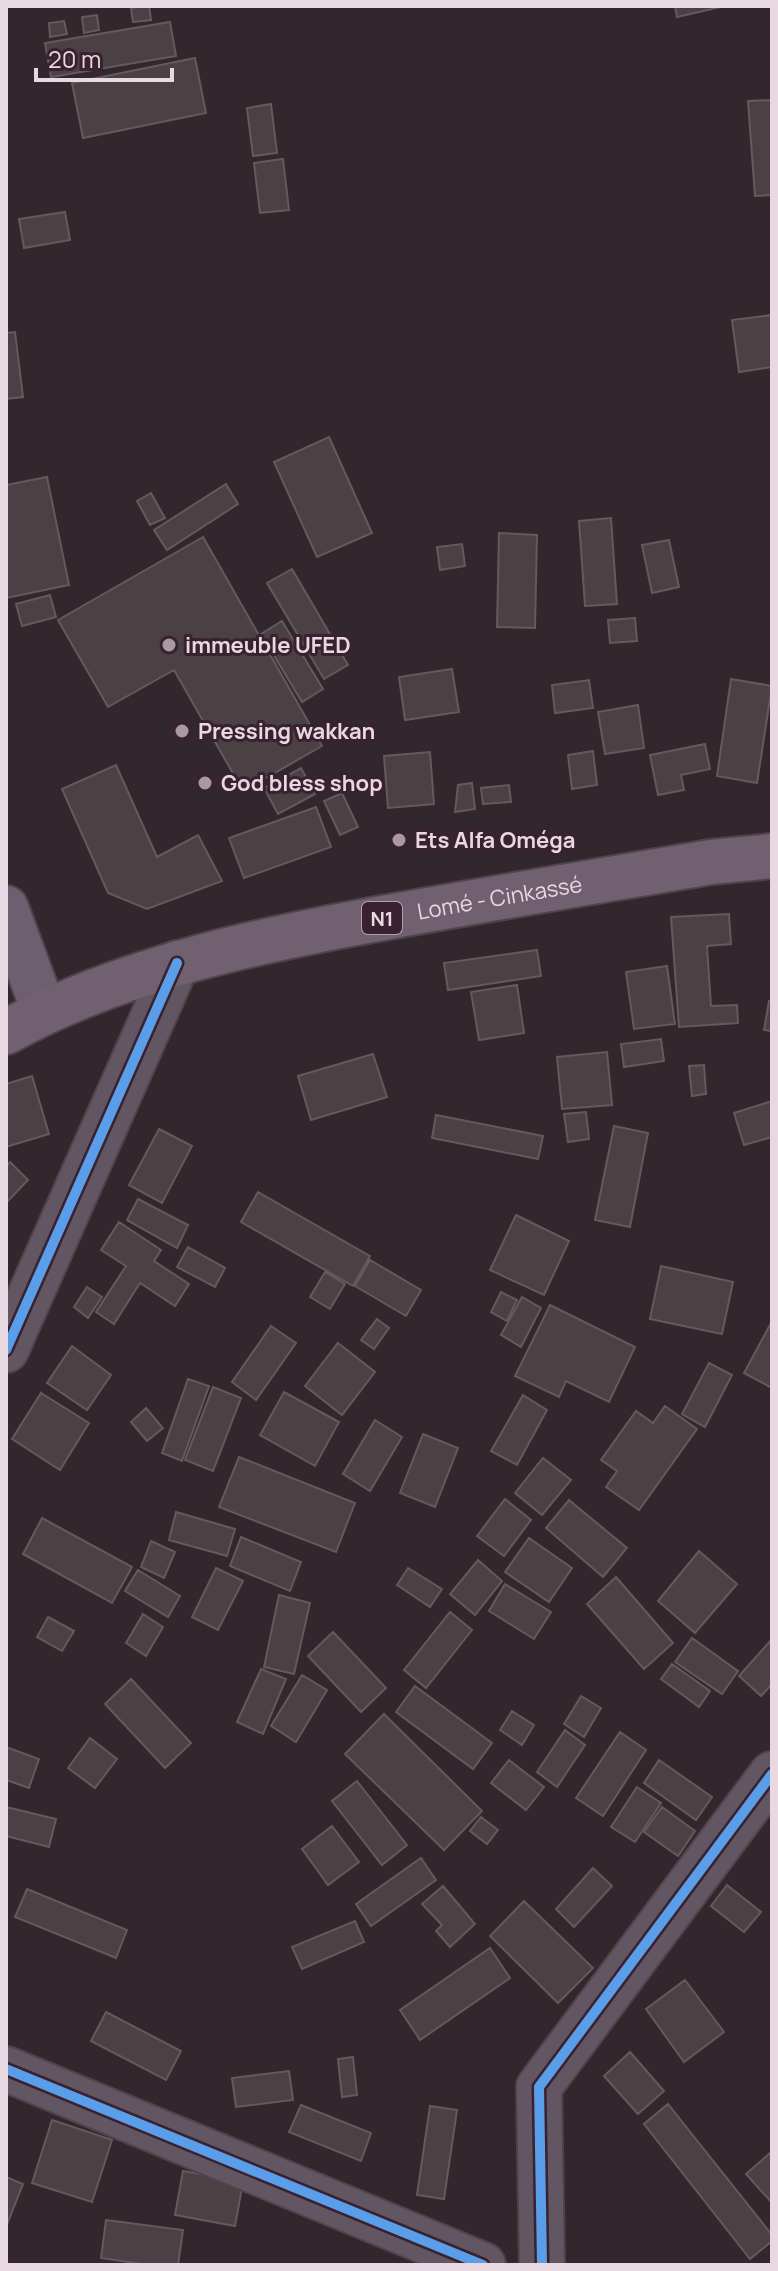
<svg xmlns="http://www.w3.org/2000/svg" width="778" height="2271" viewBox="0 0 778 2271" font-family="Manrope,sans-serif">
<style>
.building{fill:#4b4044;stroke:#64595d;stroke-width:2}
.lines{fill:none;stroke-linecap:round;stroke-linejoin:round}
.minor-casing{stroke:#4f444b;stroke-width:48}
.secondary-casing{stroke:#4f444b;stroke-width:48}
.trunk-casing{stroke:#4f444b;stroke-width:48}
.minor{stroke:#615662;stroke-width:44}
.secondary{stroke:#6d5f6f;stroke-width:44}
.trunk{stroke:#706070;stroke-width:44}
.cycleway-casing{stroke:#39212f;stroke-width:15}
.cycleway{stroke:#5a9eea;stroke-width:10}
.poi-dot{fill:#a99aa2;stroke:#39212f;stroke-width:3}
.labels{text-anchor:middle;dominant-baseline:central;stroke-width:6;stroke-linejoin:round;paint-order:stroke}
.shield{fill:#39212f;stroke:#b4a1ac;stroke-width:2}
.shield-label{font-size:20px;font-weight:bold;fill:#e8d8e1}
.poi-label{font-size:22px;font-weight:bold;fill:#e8d8e1;stroke:#39212f;text-anchor:start}
.street-label{font-size:22px;fill:#e8d8e1;stroke:#39212f}
</style>
<rect width="100%" height="100%" fill="#33272e"/>
<path class="building" d="M149,6l2,14 -18,2 -2,-14z
M675,6h46v1l-44,10z
M97,15l2,15 -15,3 -2,-16z
M64,21l3,13 -17,3 -1,-14z
M170,22l6,34 -125,21 -6,-34z
M195,58l11,55 -123,25 -11,-55z
M772,100v95l-17,1 -7,-95z
M271,104l6,49 -24,3 -6,-48z
M283,159l6,51 -29,3 -6,-50z
M65,212l5,28 -46,8 -5,-29z
M772,315v52l-33,5 -7,-52z
M15,332l8,65 -17,2v-66z
M329,437l43,96 -55,24 -43,-95z
M47,477l22,108 -63,13v-113z
M226,484l12,20 -71,46 -13,-20z
M151,493l14,25 -15,7 -13,-24z
M611,518l6,86 -32,2 -6,-85z
M499,533l38,2 -2,93 -38,-1z
M203,537l119,209 -79,45 -69,-121 -66,37 -50,-87z
M669,540l10,47 -27,6 -10,-48z
M462,544l3,22 -25,4 -3,-23z
M292,569l56,96 -24,14 -57,-96z
M50,595l6,22 -34,9 -6,-22z
M635,618l2,23 -27,2 -2,-23z
M282,621l41,68 -21,13 -41,-68z
M452,669l7,43 -54,8 -6,-43z
M731,679l41,7 -15,97 -40,-7z
M589,680l4,28 -38,5 -3,-28z
M638,705l6,43 -39,6 -7,-42z
M705,744l5,25 -29,6 3,15 -26,5 -8,-40z
M593,751l4,34 -25,4 -4,-34z
M430,752l4,52 -46,4 -4,-52z
M116,765l41,92 41,-22 24,46 -75,28 -39,-16 -46,-104z
M301,768l14,26 -37,20 -14,-26z
M472,783l3,26 -20,3 3,-27z
M509,785l2,17 -28,2 -2,-16z
M342,793l16,34 -18,8 -16,-34z
M316,807l15,40 -87,31 -15,-40z
M729,914l2,30 -24,2 4,60 26,-1 1,18 -59,4 -8,-110z
M537,950l4,26 -93,14 -4,-27z
M667,966l8,58 -41,5 -8,-57z
M517,985l7,48 -45,7 -8,-48z
M769,1001h3v30l-8,-1z
M661,1039l3,22 -40,6 -3,-23z
M607,1052l5,53 -50,4 -5,-52z
M373,1054l14,43 -76,23 -13,-44z
M704,1065l2,29 -14,2 -3,-30z
M32,1076l17,58 -43,13v-63z
M772,1101v36l-28,8 -10,-32z
M586,1112l3,27 -21,3 -4,-28z
M436,1115l107,21 -5,23 -106,-21z
M614,1126l34,7 -18,94 -35,-7z
M159,1129l33,17 -30,57 -33,-18z
M10,1162l18,18 -22,23v-36z
M258,1192l112,64 -17,30 -112,-64z
M138,1199l50,26 -11,23 -50,-28z
M516,1215l53,26 -25,54 -54,-25z
M119,1222l42,28 -7,11 35,23 -14,22 -35,-23 -26,41 -18,-12 30,-46 -25,-16z
M188,1247l37,21 -10,19 -38,-20z
M370,1260l51,30 -15,26 -51,-30z
M661,1266l72,16 -11,52 -72,-15z
M325,1272l20,12 -15,25 -20,-12z
M87,1287l15,10 -14,21 -14,-11z
M501,1292l16,8 -10,21 -16,-9z
M522,1297l19,11 -20,39 -20,-12z
M550,1305l85,42 -26,55 -43,-21 -7,16 -44,-21z
M377,1319l12,9 -15,21 -13,-9z
M772,1321v67l-28,-15z
M271,1326l25,17 -40,57 -24,-18z
M338,1343l37,29 -33,43 -37,-29z
M72,1346l39,29 -24,35 -40,-27z
M709,1363l23,12 -27,52 -23,-13z
M188,1379l21,7 -27,75 -20,-8z
M213,1387l28,11 -28,73 -28,-11z
M284,1392l55,30 -24,44 -55,-31z
M41,1393l48,30 -29,47 -48,-31z
M523,1395l24,15 -30,55 -26,-14z
M665,1406l32,23 -58,81 -33,-23 11,-16 -16,-11 35,-49 17,12z
M146,1408l17,20 -16,13 -16,-19z
M375,1420l27,17 -32,54 -27,-17z
M423,1434l35,14 -23,59 -35,-14z
M239,1457l116,46 -19,49 -117,-45z
M543,1458l28,22 -29,35 -27,-22z
M505,1499l26,21 -27,36 -27,-20z
M569,1500l58,48 -24,29 -57,-49z
M176,1512l59,17 -8,27 -58,-16z
M42,1518l90,49 -20,36 -89,-49z
M241,1537l60,25 -11,29 -60,-25z
M529,1538l43,30 -23,34 -44,-30z
M151,1541l24,11 -11,26 -23,-11z
M699,1551l38,33 -42,49 -37,-32z
M478,1560l24,21 -27,34 -25,-21z
M216,1568l27,13 -25,49 -26,-13z
M408,1568l34,21 -12,18 -33,-22z
M138,1570l42,26 -12,21 -43,-26z
M616,1577l57,66 -29,26 -57,-65z
M505,1584l46,28 -17,27 -45,-28z
M279,1595l31,8 -16,71 -30,-7z
M450,1612l22,18 -46,58 -22,-18z
M143,1614l20,13 -17,29 -20,-13z
M48,1617l26,14 -12,20 -25,-14z
M333,1632l53,56 -25,24 -53,-56z
M692,1638l46,33 -16,23 -47,-32z
M772,1639v45l-11,12 -22,-20z
M672,1664l38,27 -11,16 -38,-28z
M261,1669l25,10 -23,55 -26,-12z
M302,1675l25,15 -31,52 -25,-16z
M131,1679l60,64 -26,25 -60,-64z
M415,1686l77,57 -19,26 -77,-57z
M581,1696l20,12 -17,29 -20,-13z
M512,1711l22,14 -12,20 -22,-15z
M384,1714l98,97 -38,39 -99,-96z
M565,1730l20,15 -28,42 -20,-15z
M620,1732l26,18 -43,66 -27,-18z
M90,1738l27,21 -22,29 -27,-20z
M6,1747l33,12 -10,29 -23,-8z
M509,1760l35,27 -18,23 -35,-27z
M659,1760l53,37 -16,23 -52,-37z
M357,1781l50,64 -25,20 -50,-64z
M637,1787l24,16 -26,39 -24,-15z
M6,1807l50,12 -7,28 -43,-11z
M662,1807l33,24 -17,25 -34,-24z
M481,1817l17,13 -11,14 -17,-13z
M332,1826l27,36 -31,23 -26,-36z
M421,1858l15,22 -65,46 -15,-22z
M593,1868l19,18 -38,41 -18,-18z
M727,1885l34,27 -17,20 -33,-26z
M443,1886l32,38 -25,23 -14,-16 6,-6 -20,-21z
M27,1889l100,41 -11,28 -101,-41z
M524,1901l69,67 -35,35 -68,-67z
M355,1921l9,21 -62,27 -10,-22z
M490,1948l20,30 -90,62 -20,-30z
M685,1980l39,52 -40,30 -38,-53z
M106,2012l75,39 -15,29 -75,-39z
M630,2052l34,39 -26,23 -34,-38z
M353,2057l4,38 -15,2 -4,-38z
M289,2071l4,29 -57,7 -4,-29z
M668,2104l104,131v6l-22,18 -106,-135z
M301,2105l70,28 -10,28 -72,-29z
M430,2106l27,4 -13,89 -27,-4z
M52,2120l60,20 -20,62 -60,-19z
M770,2153l2,3v47l-26,-29z
M183,2171l60,11 -8,44 -60,-11z
M6,2177l17,7 -17,43z
M106,2220l77,10 -5,35h-29l-48,-7z"/>
<g class="lines">
<defs>
<path id="minor" d="M6,1350l171,-387
M6,2069l477,196
M542,2265l-3,-178 233,-313"/>
<path id="secondary" d="M6,908l38,103"/>
<g id="trunk">
<path id="s1" d="M6,1032c116,-64 258,-93 388,-116 105,-19 211,-36 317,-54l61,-6"/>
</g>
</defs>
<use href="#minor" class="minor-casing"/>
<use href="#secondary" class="secondary-casing"/>
<use href="#trunk" class="trunk-casing"/>
<use href="#minor" class="minor"/>
<use href="#secondary" class="secondary"/>
<use href="#trunk" class="trunk"/>
<defs>
<path id="cycleway" d="M6,1350l171,-387
M6,2069l477,196
M542,2265l-3,-178 233,-313"/>
</defs>
<use href="#cycleway" class="cycleway-casing"/>
<use href="#cycleway" class="cycleway"/>
</g>
<g class="poi-dot">
<circle cx="169" cy="645" r="8"/>
<circle cx="182" cy="731" r="8"/>
<circle cx="205" cy="783" r="8"/>
<circle cx="399" cy="840" r="8"/>
</g>
<g class="labels">
<rect class="shield" x="362" y="902" width="40" height="32" rx="6"/>
<g class="shield-label">
<text x="382" y="918">N1</text>
</g>
<g class="poi-label">
<text x="185" y="645">immeuble UFED</text>
<text x="198" y="731">Pressing wakkan</text>
<text x="221" y="783">God bless shop</text>
<text x="415" y="840">Ets Alfa Oméga</text>
</g>
<g class="street-label">
<text stroke="none"><textPath href="#s1" startOffset="514">Lomé - Cinkassé</textPath></text>
</g>
</g>
<rect width="778" height="2271" fill="none" stroke="#e8d8e1" stroke-width="16"/>
<path d="M36 68v12h136v-12" fill="none" stroke="#e8d8e1" stroke-width="4"/>
<text x="48" y="68" font-size="24" fill="#e8d8e1" stroke="#39212f" stroke-width="6" paint-order="stroke">20 m</text>
</svg>
